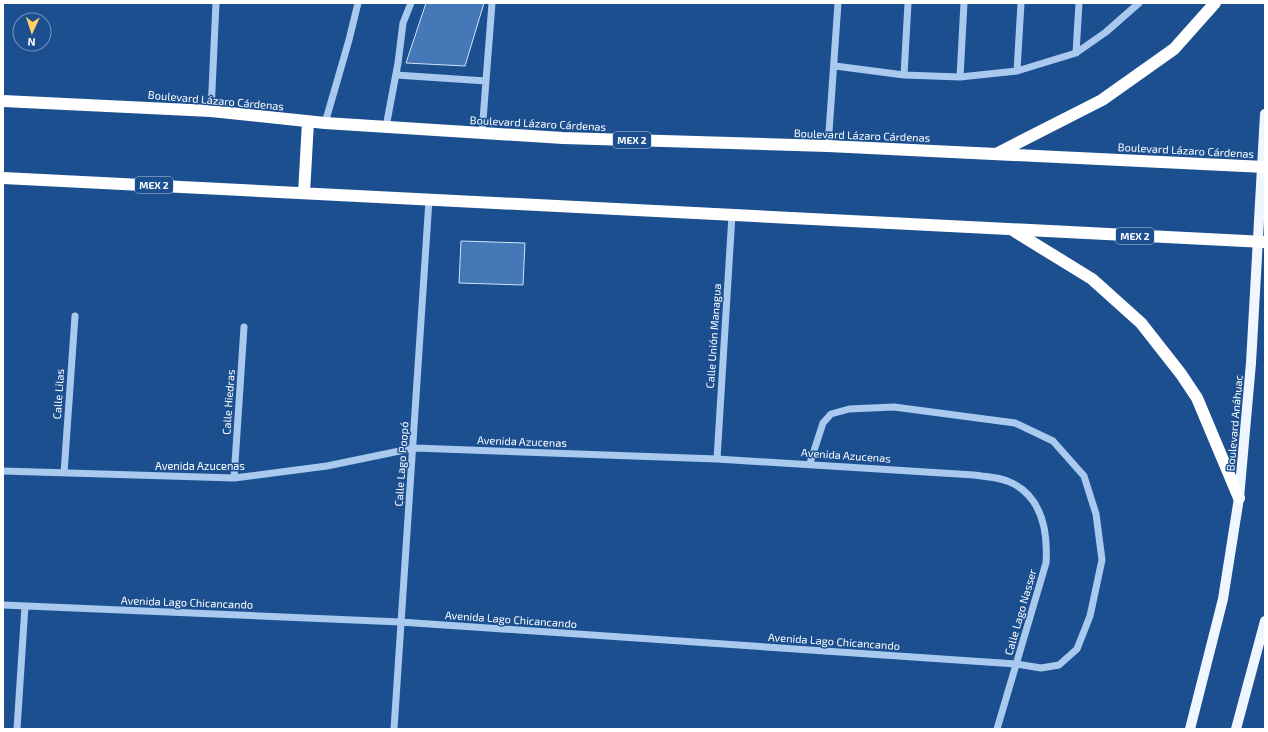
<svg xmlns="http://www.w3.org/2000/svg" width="1268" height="732" viewBox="0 0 1268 732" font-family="'Exo 2',sans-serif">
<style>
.building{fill:#4478b7;stroke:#cfe3fa}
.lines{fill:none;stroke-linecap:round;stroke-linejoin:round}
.minor{stroke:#a9c9ee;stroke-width:7}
.major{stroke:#f0f6ff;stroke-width:10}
.highway{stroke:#fff;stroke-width:12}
.labels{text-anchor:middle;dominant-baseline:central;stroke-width:3;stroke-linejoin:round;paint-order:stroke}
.shield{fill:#1b4f8f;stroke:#bbcadd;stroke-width:1}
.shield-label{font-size:10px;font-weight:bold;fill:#fff}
.street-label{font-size:11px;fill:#fff;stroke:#1b4f8f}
</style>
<rect width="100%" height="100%" fill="#1b4f8f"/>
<path class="building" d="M426,3h58l-19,63 -59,-3z
M461,241l64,2 -2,42 -64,-2z"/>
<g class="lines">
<path class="minor" d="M1076,53l3,-50
M835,66l69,9 56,2 57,-6 59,-18 30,-21 33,-29
M1017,71l4,-68
M396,75l90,6
M904,75l4,-72
M960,77l4,-74
M211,111l5,-108
M325,123l24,-83 9,-37
M386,127l12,-64 5,-40 8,-20
M482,133l10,-130
M828,146l10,-143
M717,459l15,-244
M3,471l231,7 93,-12 87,-18 303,11 257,16c13,2 28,2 40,9 29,16 34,48 32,79l-49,166
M64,473l11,-157
M234,478l10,-151
M3,605l397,17 616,42 25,4 18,-3 18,-16 13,-33 12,-56 -6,-46 -12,-38 -31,-35 -38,-18 -121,-16 -45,2 -18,5 -8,9 -13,40
M17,729l8,-123
M394,729l35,-529"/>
<path class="major" d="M1190,729l33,-130 16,-101 12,-135 14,-249
M1236,729l29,-108"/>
<path class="highway" d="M3,101l208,10 114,12 238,15 265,8 437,21
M998,153l104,-53 72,-51 41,-46
M3,178l1262,64
M304,193l4,-71
M1014,231l78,48 49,44 40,51 16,24 42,100"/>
</g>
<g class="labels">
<g class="shield">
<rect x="613" y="132" width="38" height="16" rx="3"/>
<rect x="135" y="177" width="38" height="16" rx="3"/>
<rect x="1116" y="228" width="38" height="16" rx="3"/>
</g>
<g class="shield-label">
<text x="632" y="140">MEX 2</text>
<text x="154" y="185">MEX 2</text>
<text x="1135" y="236">MEX 2</text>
</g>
<g class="street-label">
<text transform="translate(216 100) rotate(5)">Boulevard Lázaro Cárdenas</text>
<text transform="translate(538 123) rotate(3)">Boulevard Lázaro Cárdenas</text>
<text transform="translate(862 135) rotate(2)">Boulevard Lázaro Cárdenas</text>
<text transform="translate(1186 150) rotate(3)">Boulevard Lázaro Cárdenas</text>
<text transform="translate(713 336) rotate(-86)">Calle Unión Managua</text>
<text transform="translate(58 394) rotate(-86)">Calle Lilas</text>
<text transform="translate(228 402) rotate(-86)">Calle Hiedras</text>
<text transform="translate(1234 423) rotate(-85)">Boulevard Anáhuac</text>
<text transform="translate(522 441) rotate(2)">Avenida Azucenas</text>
<text transform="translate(846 455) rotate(4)">Avenida Azucenas</text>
<text transform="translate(401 464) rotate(-86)">Calle Lago Poopó</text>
<text x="200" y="465">Avenida Azucenas</text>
<text transform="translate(187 602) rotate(2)">Avenida Lago Chicancando</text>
<text transform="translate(1020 612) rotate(-74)">Calle Lago Nasser</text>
<text transform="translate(511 619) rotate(4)">Avenida Lago Chicancando</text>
<text transform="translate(834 641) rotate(4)">Avenida Lago Chicancando</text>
</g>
</g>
<rect width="1268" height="732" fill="none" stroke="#ffffff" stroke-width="8"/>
<g transform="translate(32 32) rotate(183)"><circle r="19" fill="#1b4f8f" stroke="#7695bc"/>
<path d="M0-3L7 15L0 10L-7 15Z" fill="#ffd166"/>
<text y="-6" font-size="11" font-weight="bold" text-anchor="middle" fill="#ffffff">N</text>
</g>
</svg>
